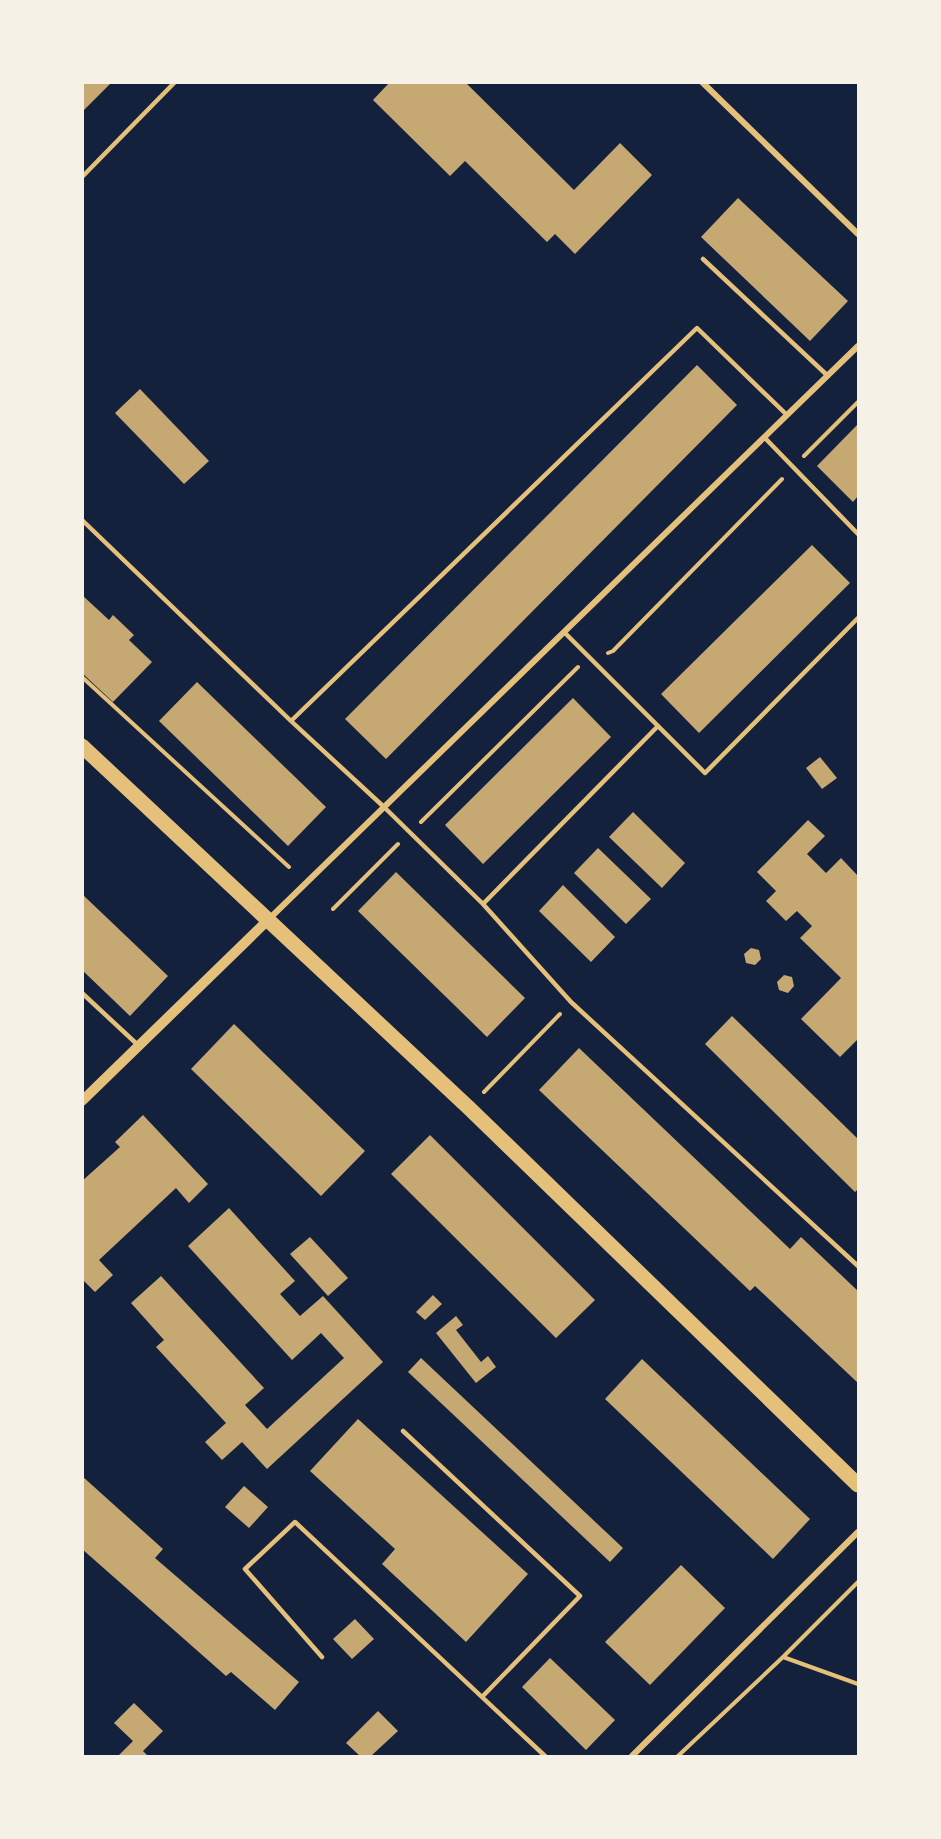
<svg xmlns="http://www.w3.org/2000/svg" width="941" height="1839" viewBox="0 0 941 1839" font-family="Mulish,sans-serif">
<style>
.building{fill:#c6a872}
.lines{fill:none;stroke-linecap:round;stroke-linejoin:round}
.path{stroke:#e5c07b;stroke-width:4}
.service{stroke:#e5c07b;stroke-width:4.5}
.minor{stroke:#e5c07b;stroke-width:6}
.tertiary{stroke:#e5c07b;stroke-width:10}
.primary{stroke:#e5c07b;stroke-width:15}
</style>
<rect width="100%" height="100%" fill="#14213d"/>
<path class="building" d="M82,82h30l-30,30z
M390,82h75l109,108 46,-47 32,32 -77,79 -20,-20 -8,8 -82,-81 -15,15 -77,-76z
M738,198l110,103 -38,40 -109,-104z
M697,365l40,40 -351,354 -41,-40z
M140,389l69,72 -25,23 -69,-71z
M858,424v72l-5,6 -36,-36z
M812,545l38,38 -151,150 -38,-39z
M82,595l27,25 4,-5 21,20 -5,5 23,22 -39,40 -31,-29z
M197,682l129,125 -38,39 -129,-125z
M573,698l38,39 -128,127 -38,-39z
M820,757l17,21 -15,11 -16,-21z
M633,812l52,51 -23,25 -53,-51z
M808,820l17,16 -18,18 19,19 15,-15 17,18v163l-18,18 -39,-38 40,-41 -41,-40 12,-12 -15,-15 -11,10 -20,-20 10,-10 -19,-19z
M598,848l53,51 -25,25 -52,-51z
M396,872l129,126 -38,39 -129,-126z
M563,885l52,52 -24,25 -52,-51z
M82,894l86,82 -38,40 -48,-46z
M751,948l8,2 2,9 -6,6 -9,-2 -2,-9z
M784,975l8,2 2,9 -6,7 -9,-3 -2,-8z
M732,1016l126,123v50l-3,3 -150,-148z
M234,1024l131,127 -44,45 -130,-127z
M579,1048l211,201 11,-12 57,54v92l-103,-97 -5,5 -211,-201z
M143,1115l65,69 -19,19 -13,-15 -77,72 14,15 -18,17 -13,-13v-98l38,-34 -5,-5z
M430,1135l165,165 -39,38 -165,-164z
M229,1208l66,73 -15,13 20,22 23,-20 60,66 -116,107 -25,-27 -20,18 -17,-18 21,-19 -70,-76 8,-7 -33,-37 30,-27 103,112 -19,17 22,24 77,-71 -23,-25 -29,27 -104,-114z
M310,1237l38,41 -20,18 -38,-42z
M433,1295l9,9 -17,16 -9,-8z
M456,1316l7,9 -7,5 25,32 7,-6 8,11 -20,16 -40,-50z
M421,1358l202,190 -13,14 -202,-190z
M642,1359l168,160 -37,40 -168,-160z
M358,1419l170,155 -62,68 -84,-78 13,-15 -85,-78z
M82,1476l81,73 -8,9 144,124 -24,28 -44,-38 -5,4 -144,-127z
M244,1486l24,21 -19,21 -24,-21z
M681,1565l44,43 -75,77 -45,-43z
M355,1619l19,20 -22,20 -19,-20z
M550,1658l65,62 -29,30 -64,-63z
M134,1703l29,28 -20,20 5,5h-30l15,-15 -19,-18z
M378,1711l20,20 -27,25h-11l-14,-13z"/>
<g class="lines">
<path class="path" d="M804,456l54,-54
M608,653l5,-2 169,-172
M82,677l207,190
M421,822l157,-155
M333,909l65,-65
M484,1092l76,-78
M783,1657l75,27
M678,1756l105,-99 75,-75"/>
<path class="service" d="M82,177l93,-95
M703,259l125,117
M764,437l94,97
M82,520l209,201 93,86 99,97 175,-178
M564,632l141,141 153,-155
M291,721l406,-393 90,87
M483,904l88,98 287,264
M82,993l57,53
M403,1431l177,165 -98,101
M322,1657l-77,-88 50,-47 250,234"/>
<path class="minor" d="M702,82l156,152
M269,919l589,-573
M632,1756l226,-224"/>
<path class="tertiary" d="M82,1101l186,-181"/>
<path class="primary" d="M82,746l387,362 389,377"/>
</g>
<rect width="941" height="1839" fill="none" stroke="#f6f1e7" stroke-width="168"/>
</svg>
